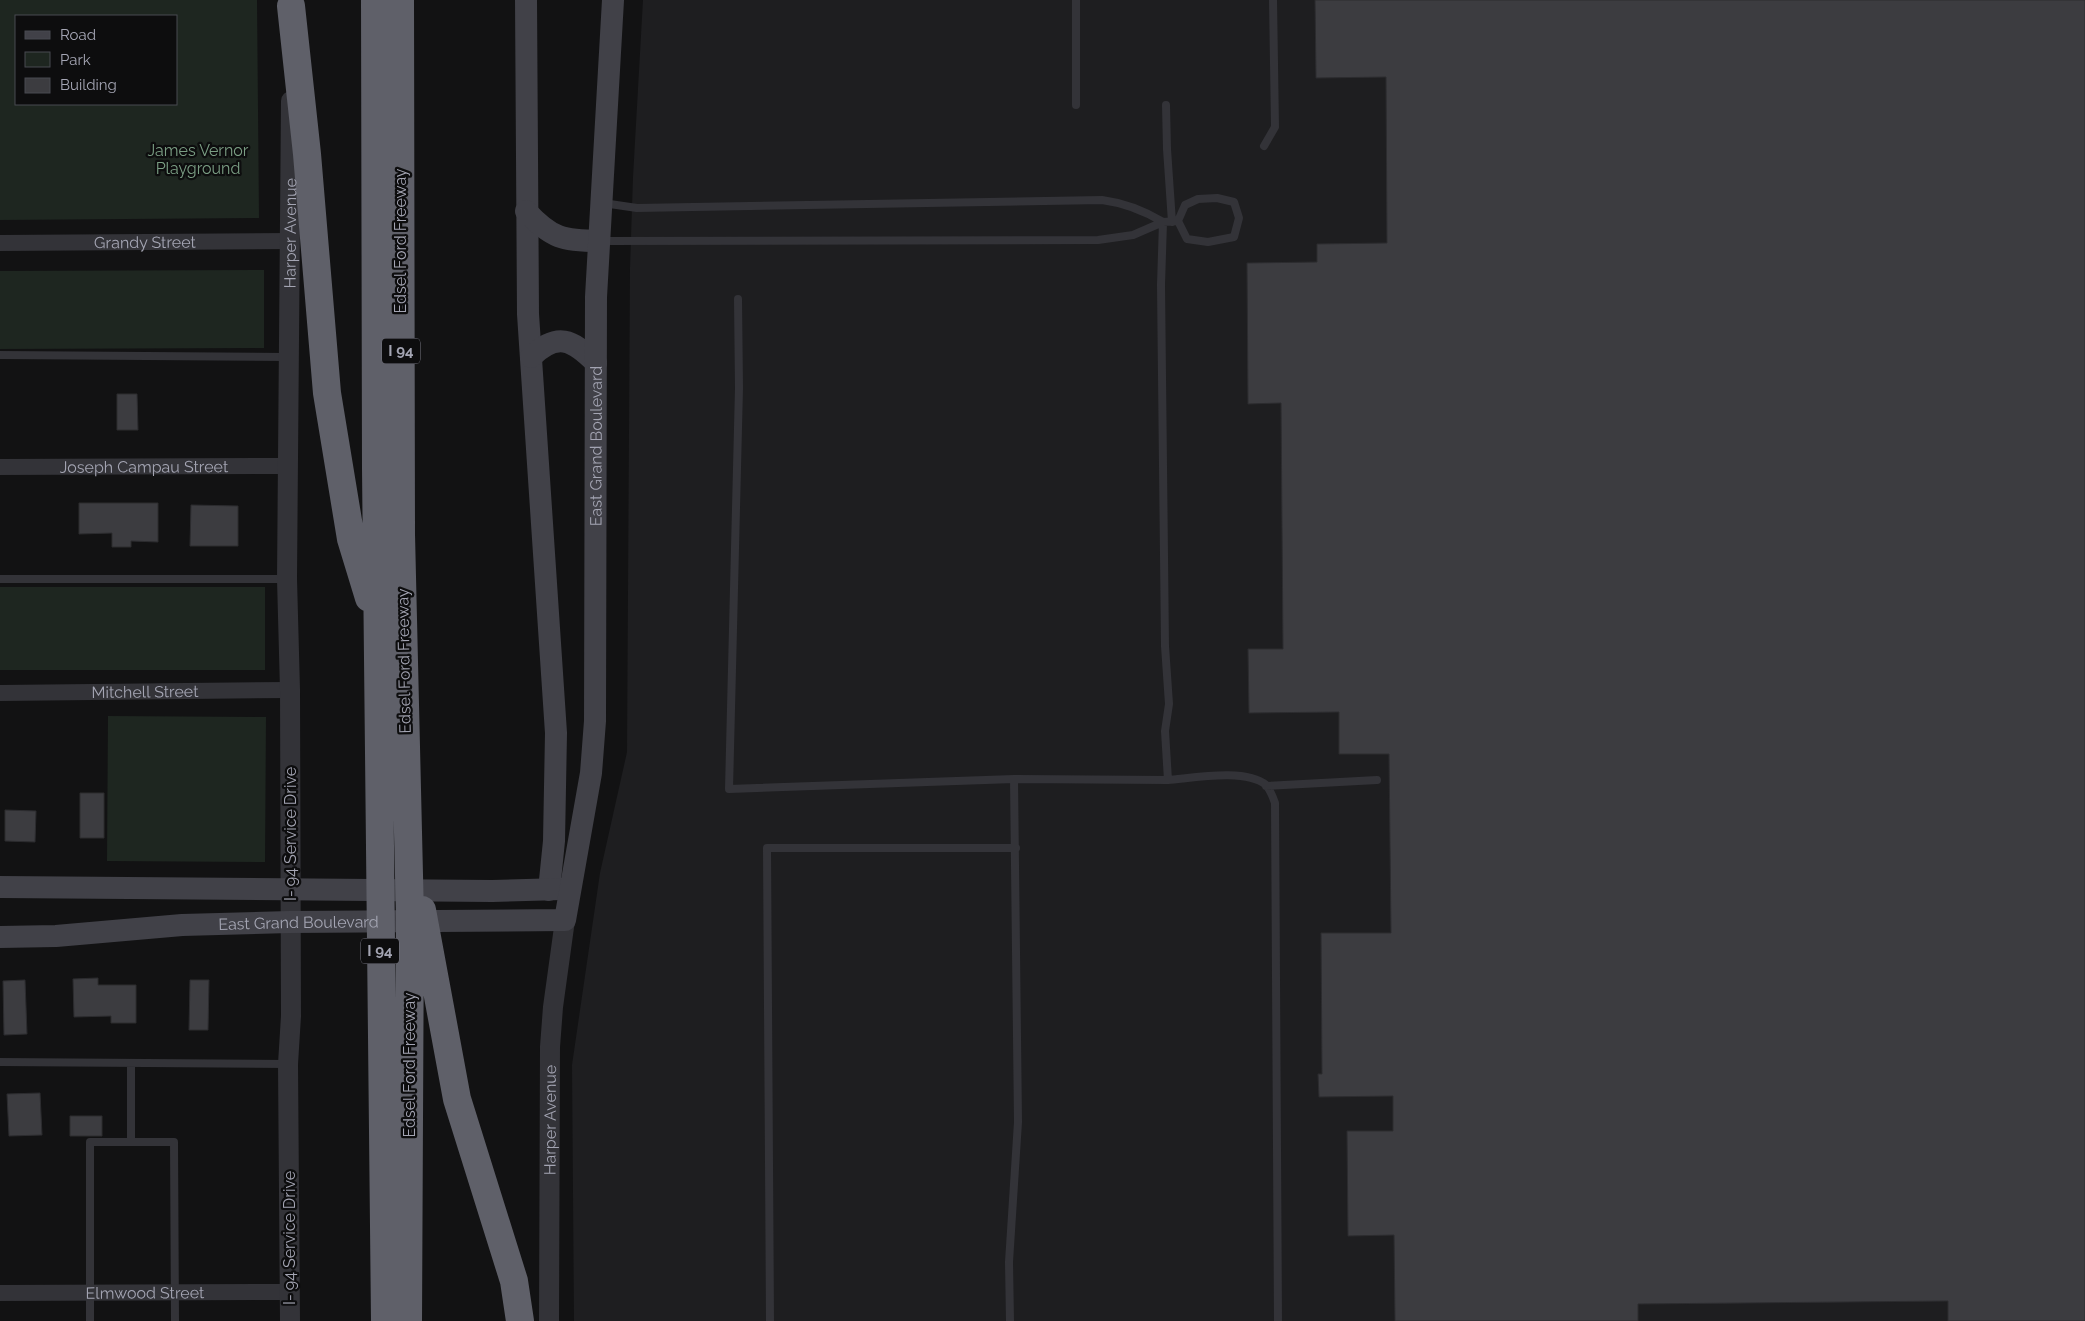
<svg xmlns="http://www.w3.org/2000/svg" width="2085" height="1321" viewBox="0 0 2085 1321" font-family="Raleway,sans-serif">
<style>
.built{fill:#1e1e20}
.green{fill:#1e2620;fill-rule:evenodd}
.building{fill:#3c3c40;stroke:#2c2c2f}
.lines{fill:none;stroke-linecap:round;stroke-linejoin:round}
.service{stroke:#333338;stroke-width:8}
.minor{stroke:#333338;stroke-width:16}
.tertiary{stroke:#333338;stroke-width:20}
.secondary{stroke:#414148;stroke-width:22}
.motorway{stroke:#5f6069;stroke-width:28}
.labels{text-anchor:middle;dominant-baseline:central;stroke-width:4.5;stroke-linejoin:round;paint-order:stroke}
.shield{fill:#0d0d0e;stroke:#777782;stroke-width:1}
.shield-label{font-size:15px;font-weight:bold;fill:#a4a5b3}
.park-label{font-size:16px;fill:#7b9e84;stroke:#0d0d0e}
.street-label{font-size:16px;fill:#a4a5b3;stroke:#0d0d0e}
</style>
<rect width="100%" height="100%" fill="#121213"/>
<path class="built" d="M643,0h1442v1321h-1511l-2,-256 28,-192 27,-121 3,-484 3,-91z"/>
<path class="green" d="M0,0h257l2,218 -259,2zM16,16h160v88h-160z
M264,270v78l-264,1v-78z
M0,587h265v83h-265z
M108,716l158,1 -1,145 -158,-1z"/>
<path class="building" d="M1315,0h770v1321h-137v-20l-310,3v17h-243l-1,-86 -46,1 -1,-105h46v-35l-74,1 -1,-23h4l-1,-141h70l-2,-179h-50v-42l-90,1 -1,-64h35l-2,-246 -33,1 -1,-141 70,-1v-18l70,-1 -1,-166 -70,1z
M117,394h20l1,36h-21z
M79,503h79v39l-27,-1v6h-19v-14l-33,1z
M191,505l47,1v40h-48z
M80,793h24v45h-24z
M5,810l31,1 -1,31 -30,-1z
M98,978v7h38v38h-25v-7l-37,1 -1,-38z
M25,980l2,54 -23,1 -1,-54z
M190,980h19l-1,50h-19z
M40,1093l2,42 -33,1 -2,-42z
M70,1116h32v20h-32z"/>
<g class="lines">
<path class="service" d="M1076,0v105
M1166,105l1,44 5,73
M1264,146l11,-19 -2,-127
M1217,198l17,4 5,16 -5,19 -26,5 -21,-3 -9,-18 7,-16 13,-6z
M603,203l34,5 465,-8c23,3 41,10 61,22
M1178,221l-15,1 -2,63 4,361 4,58 -4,27 3,49c25,-2 78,-12 98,5 4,5 7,12 9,18l3,518
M601,241l497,-1 35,-5 30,-13
M738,299l1,89 -10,401 285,-10
M0,355l287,2
M0,579h285
M1266,786l111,-6
M0,1062l288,2
M131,1142v-79
M90,1321v-179h84l1,179
M770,1321l-3,-473h249
M1010,1321l-1,-59 9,-140 -4,-343 154,1"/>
<g class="minor">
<path id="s1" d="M0,243l290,-2"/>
<path id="s2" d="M0,467l288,-1"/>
<path id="s3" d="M0,693l290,-3"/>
<path id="s4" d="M0,1293l289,-1"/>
</g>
<g class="tertiary">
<path id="s5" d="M290,1321l-2,-257 3,-48 -1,-326 -3,-111 4,-478"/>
<path id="s6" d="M549,1321l1,-274 3,-40 12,-87"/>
</g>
<g class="secondary">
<path d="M526,0l2,314 28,419 -2,108 -5,49"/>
<path d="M526,211c25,27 37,30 73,30"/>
<path d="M531,357c26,-25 41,-18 65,6"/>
<path d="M0,887l492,4 70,-2"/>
<path id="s7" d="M0,937l56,-1 126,-11 108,-3 275,-2 26,-147 4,-52 1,-424 17,-297"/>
</g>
<path class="motorway" d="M375,0l1,469 9,852
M400,0l1,534 9,383 -2,404
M291,6l16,148 20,239 24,146 18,59
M422,910l35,189 57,182 6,40"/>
</g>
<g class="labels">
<g class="shield">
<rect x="382" y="338.5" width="38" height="25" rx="4"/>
<rect x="361" y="938.5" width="38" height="25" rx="4"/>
</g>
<g class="shield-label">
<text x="401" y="351">I 94</text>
<text x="380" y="951">I 94</text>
</g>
<g class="park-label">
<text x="198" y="150">James Vernor<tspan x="198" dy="18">Playground</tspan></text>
</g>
<g class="street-label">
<text stroke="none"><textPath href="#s5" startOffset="1088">Harper Avenue</textPath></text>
<text transform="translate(400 241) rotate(-90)">Edsel Ford Freeway</text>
<text stroke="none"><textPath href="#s1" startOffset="145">Grandy Street</textPath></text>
<text stroke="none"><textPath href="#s7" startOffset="1042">East Grand Boulevard</textPath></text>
<text stroke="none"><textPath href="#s2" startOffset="144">Joseph Campau Street</textPath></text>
<text transform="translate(404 661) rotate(-91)">Edsel Ford Freeway</text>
<text stroke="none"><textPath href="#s3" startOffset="145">Mitchell Street</textPath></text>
<text transform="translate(290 834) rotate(-90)">I- 94 Service Drive</text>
<text stroke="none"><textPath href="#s7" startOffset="299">East Grand Boulevard</textPath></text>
<text transform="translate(409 1065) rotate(-90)">Edsel Ford Freeway</text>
<text stroke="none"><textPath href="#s6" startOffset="201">Harper Avenue</textPath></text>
<text transform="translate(289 1238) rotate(-90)">I- 94 Service Drive</text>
<text stroke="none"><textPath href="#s4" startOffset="145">Elmwood Street</textPath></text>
</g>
</g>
<rect x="15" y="15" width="162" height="90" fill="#0d0d0e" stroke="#494a50"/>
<rect x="25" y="31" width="25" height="8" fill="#414148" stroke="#494a50"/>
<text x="60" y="40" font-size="15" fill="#a4a5b3">Road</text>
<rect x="25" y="52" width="25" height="15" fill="#1e2620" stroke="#494a50"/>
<text x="60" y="65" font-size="15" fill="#a4a5b3">Park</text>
<rect x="25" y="78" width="25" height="15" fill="#3c3c40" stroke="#494a50"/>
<text x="60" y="90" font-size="15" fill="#a4a5b3">Building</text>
</svg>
